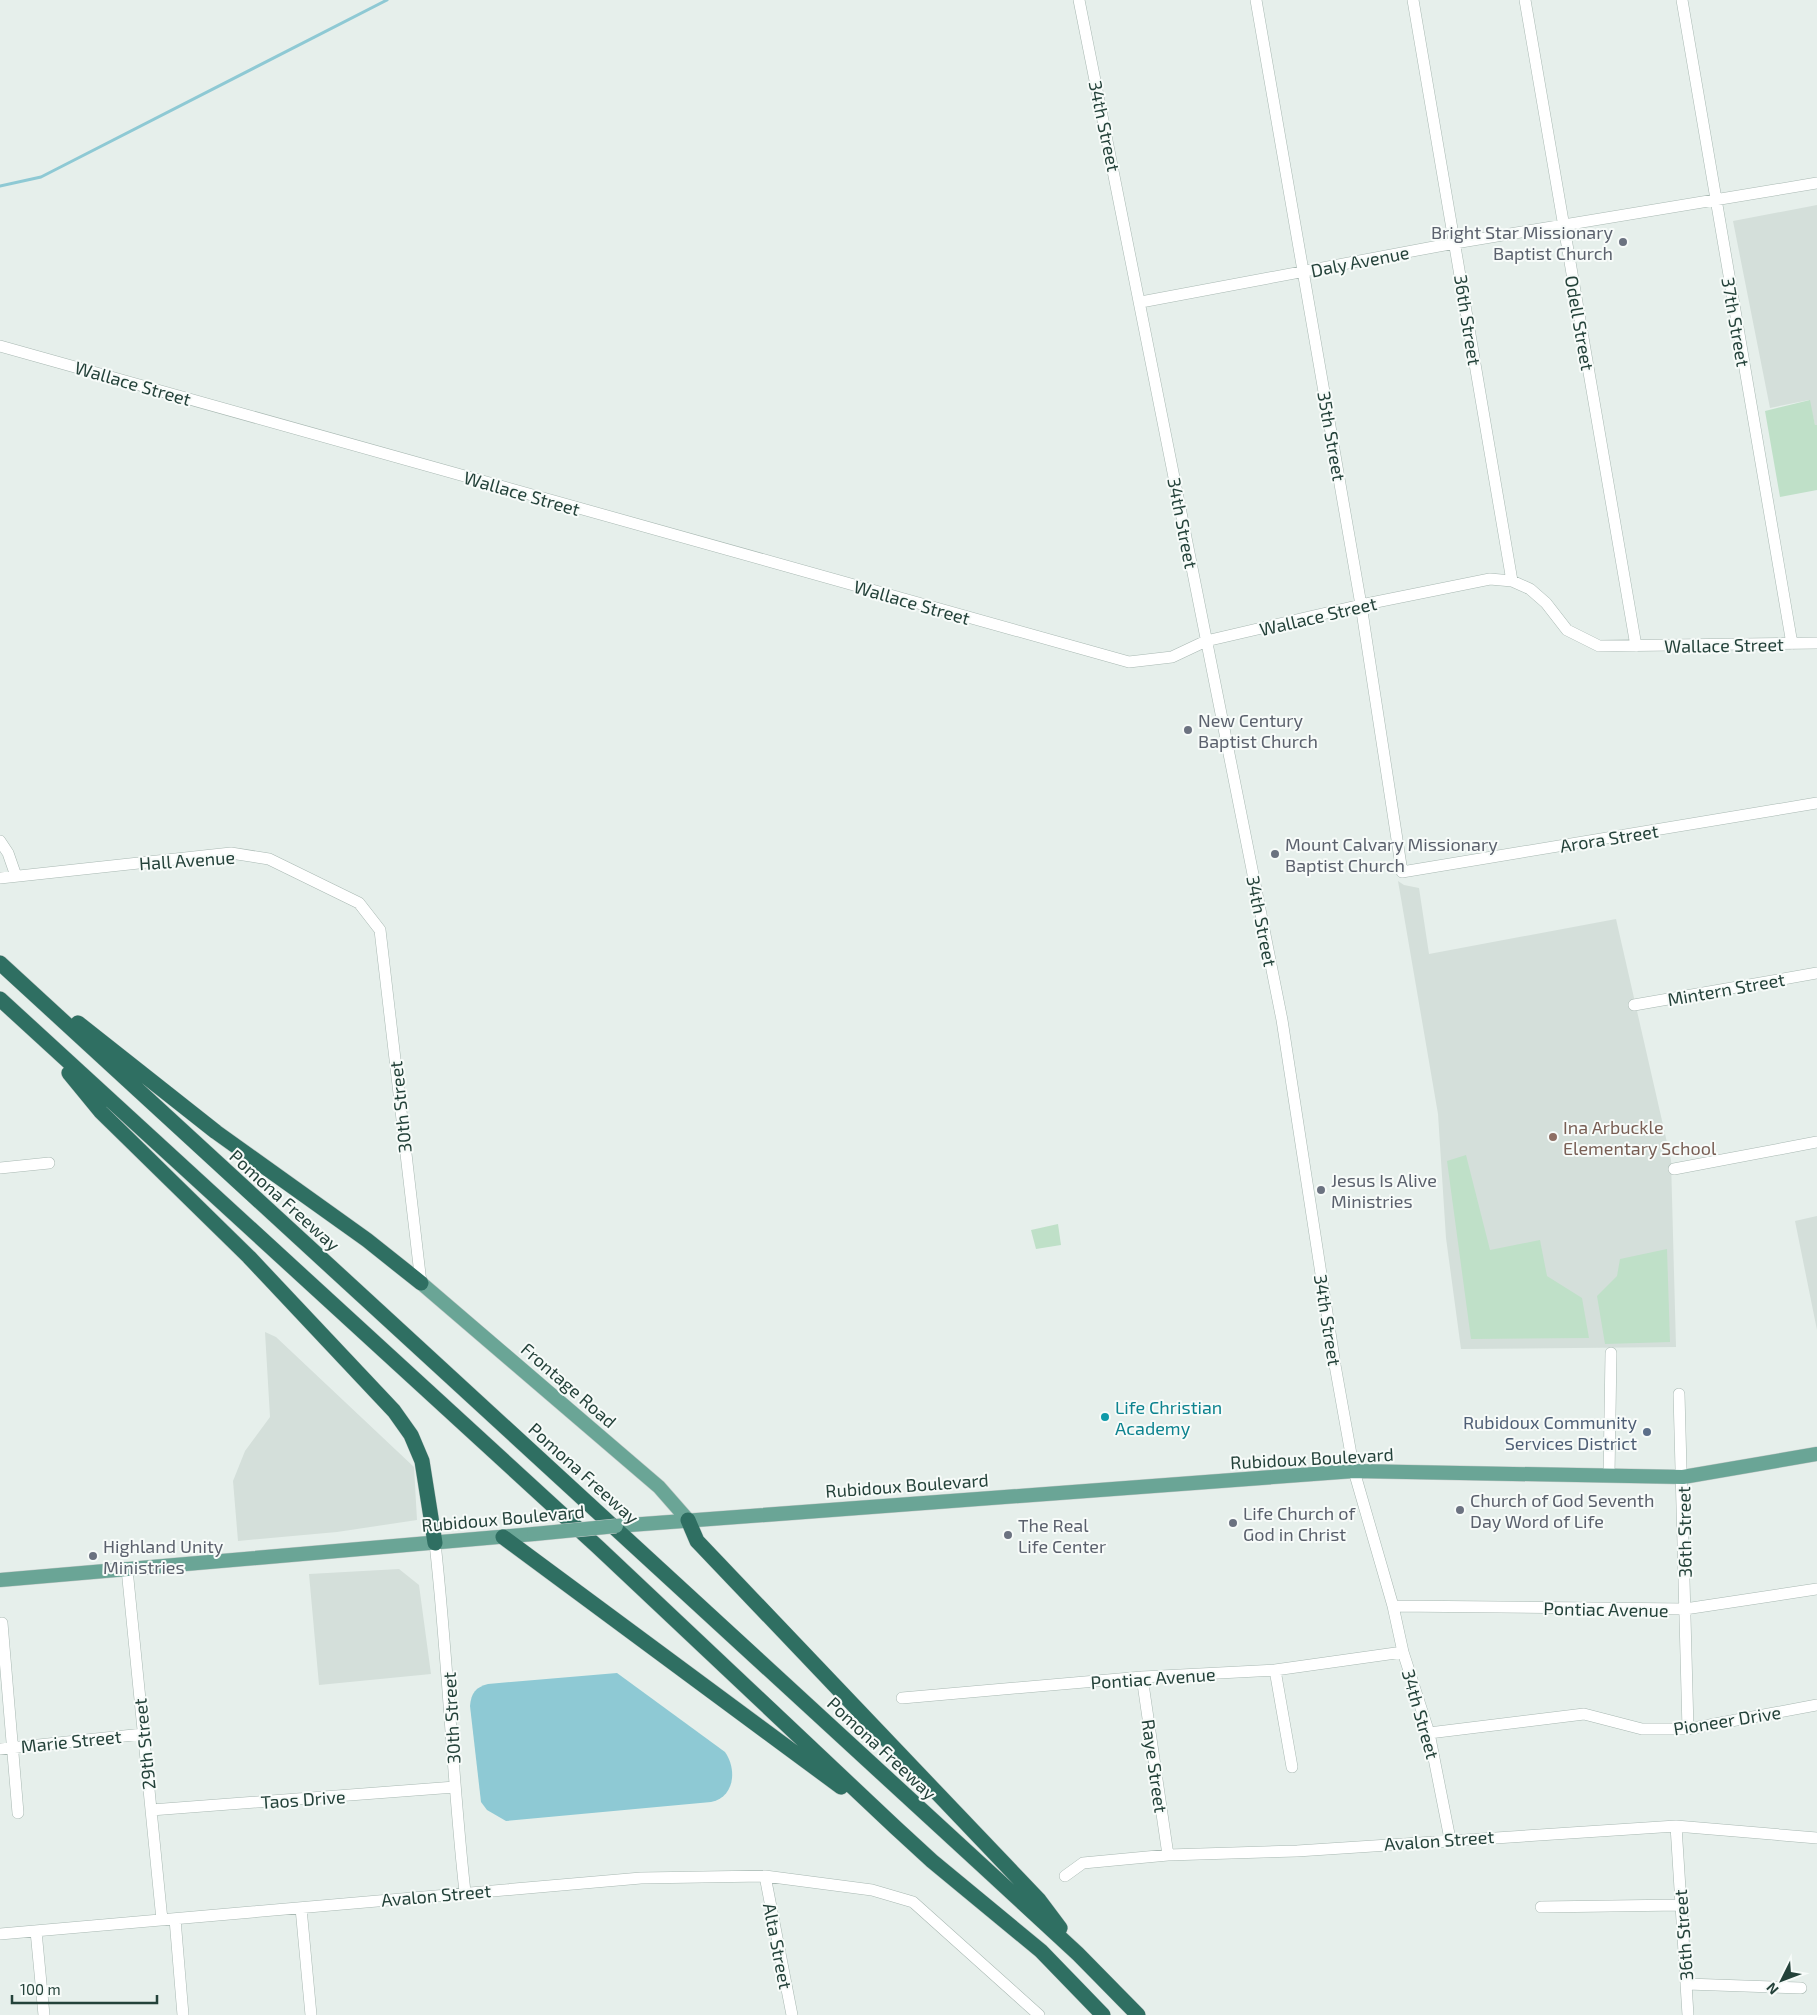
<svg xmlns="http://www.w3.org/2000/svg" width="1817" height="2015" viewBox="0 0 1817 2015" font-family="'Exo 2',sans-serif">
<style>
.built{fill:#d4dfda}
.green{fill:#bfe0c8}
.water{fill:#8ec9d4}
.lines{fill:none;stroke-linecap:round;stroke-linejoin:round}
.stream{stroke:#8ec9d4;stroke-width:3}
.minor-casing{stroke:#a8b8b2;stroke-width:12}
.major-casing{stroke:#c2cac8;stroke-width:15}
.highway-casing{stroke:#c2cac8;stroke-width:16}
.minor{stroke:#fff;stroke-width:11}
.major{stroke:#6aa596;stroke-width:14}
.highway{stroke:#2f6f62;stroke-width:15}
.major-bridge-casing{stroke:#c2cac8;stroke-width:15;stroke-linecap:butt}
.major-bridge{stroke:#6aa596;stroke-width:14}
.worship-dot{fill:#6b7280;stroke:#f7fbf9;stroke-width:2}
.education-dot{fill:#8d6e63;stroke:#f7fbf9;stroke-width:2}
.culture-dot{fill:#0f9aa8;stroke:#f7fbf9;stroke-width:2}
.service-dot{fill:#5c6f8a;stroke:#f7fbf9;stroke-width:2}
.labels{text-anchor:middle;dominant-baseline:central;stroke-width:4;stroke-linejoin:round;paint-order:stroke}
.street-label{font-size:18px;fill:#24423a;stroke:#f7fbf9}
.worship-label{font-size:18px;fill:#5b616d;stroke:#f7fbf9;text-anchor:start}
.education-label{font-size:18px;fill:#785e54;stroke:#f7fbf9;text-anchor:start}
.culture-label{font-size:18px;fill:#0d838f;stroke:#f7fbf9;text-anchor:start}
.service-label{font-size:18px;fill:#4e5e75;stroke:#f7fbf9;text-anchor:end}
</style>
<rect width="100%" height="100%" fill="#e6efeb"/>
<path class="built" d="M1817,205v220h-2l-6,-25 -39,8 -37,-187z
M1398,881l6,4 15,3 10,66 187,-35 55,241 5,187 -215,2 -15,-111 -8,-124z
M1817,1216v114l-22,-109z
M265,1332l11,5 138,130 3,53 -80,12 -99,9 -5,-60 12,-30 25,-34z
M399,1569l20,16 12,89 -112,11 -10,-111z"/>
<path class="green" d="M1810,400l5,25h2v65l-37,7 -15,-86z
M1466,1155l24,95 50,-10 7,36 35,22 7,40 -118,1 -24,-178z
M1058,1224l3,21 -25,4 -5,-19z
M1667,1249l3,93 -65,2 -8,-48 20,-20 3,-17z"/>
<path class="water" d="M617,1673l108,79c12,17 10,45 -14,50l-205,19 -19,-11 -6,-8 -11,-96c1,-13 6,-19 18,-22z"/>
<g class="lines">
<path class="stream" d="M0,186l41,-9 346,-177"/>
<defs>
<path id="minor" d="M1079,0l203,1020 53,345 19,106 39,135 10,46 26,81 21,106
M1256,0l105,605 41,267 415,-69
M1413,0l99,581
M1525,0l111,646
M1682,0l110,644
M1141,302l314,-59 362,-60
M0,346l1129,316 43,-5 34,-16 155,-36 129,-26 22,2 18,8 16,14 21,27 32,16 218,-3
M0,841l8,12 8,23
M0,878l231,-25 38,6 90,44 21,27 41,353
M1634,1005l183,-32
M0,1168l49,-5
M1674,1169l143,-27
M1679,1394l9,335
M1609,1475l2,-122
M435,1543c13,116 17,233 30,349
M127,1569l35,351
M1393,1606l292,3 132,-20
M2,1623l16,190
M1275,1670l17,97
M1142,1677l26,178
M902,1698l240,-21 133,-7 128,-18
M1429,1733l155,-19 58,15h46l129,-24
M0,1749l143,-15
M151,1810l304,-23
M1676,1826l12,189
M765,1876l27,139
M1065,1876l18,-13 85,-8 129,-4 379,-25 141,12
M1541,1907l140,-2
M301,1908l10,107
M175,1919l8,96
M36,1931l8,84
M0,1934l641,-56 124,-2 107,14 41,12 126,113
M1687,1984l114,4"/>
<path id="major" d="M421,1283l238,204 29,33
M616,1526l738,-55 329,6 134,-23
M0,1580l534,-46"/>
<path id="highway" d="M0,963l986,906 92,85 60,61
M0,999l599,549 296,279 37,34 109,90 62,64
M78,1023l138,109 151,108 54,43
M69,1073l32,39 148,145 145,154 17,24 11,26 13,82
M688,1520l9,21 342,359 21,28
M503,1537l338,250"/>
</defs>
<use href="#minor" class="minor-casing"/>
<use href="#major" class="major-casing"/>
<use href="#highway" class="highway-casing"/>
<use href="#minor" class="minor"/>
<use href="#major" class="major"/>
<use href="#highway" class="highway"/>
<defs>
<path id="major-bridge" d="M534,1534l82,-8"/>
</defs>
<use href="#major-bridge" class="major-bridge-casing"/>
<use href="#major-bridge" class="major-bridge"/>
</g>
<g class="worship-dot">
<circle cx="1623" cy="242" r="5"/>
<circle cx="1188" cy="730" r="5"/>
<circle cx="1275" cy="854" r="5"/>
<circle cx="1321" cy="1190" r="5"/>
<circle cx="1460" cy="1510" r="5"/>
<circle cx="1233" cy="1523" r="5"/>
<circle cx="1008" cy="1535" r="5"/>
<circle cx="93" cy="1556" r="5"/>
</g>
<circle class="education-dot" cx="1553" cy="1137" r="5"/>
<circle class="culture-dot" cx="1105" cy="1417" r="5"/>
<circle class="service-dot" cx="1647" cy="1432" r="5"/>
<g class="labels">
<g class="street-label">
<text transform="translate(1105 126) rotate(78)">34th Street</text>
<text transform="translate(1360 261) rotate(-11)">Daly Avenue</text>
<text transform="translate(1468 320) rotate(81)">36th Street</text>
<text transform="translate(1736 322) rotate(80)">37th Street</text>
<text transform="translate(1580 323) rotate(80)">Odell Street</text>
<text transform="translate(133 383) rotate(16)">Wallace Street</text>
<text transform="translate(1332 436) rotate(80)">35th Street</text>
<text transform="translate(522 493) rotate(16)">Wallace Street</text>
<text transform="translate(1183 523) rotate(79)">34th Street</text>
<text transform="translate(912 602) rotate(16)">Wallace Street</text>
<text transform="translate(1318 616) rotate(-13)">Wallace Street</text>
<text transform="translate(1724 645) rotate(-1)">Wallace Street</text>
<text transform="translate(1609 838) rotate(-9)">Arora Street</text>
<text transform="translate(187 860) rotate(-4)">Hall Avenue</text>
<text transform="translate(1262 921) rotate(79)">34th Street</text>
<text transform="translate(1726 989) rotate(-10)">Mintern Street</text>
<text transform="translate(400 1107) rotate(-96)">30th Street</text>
<text transform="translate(285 1200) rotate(42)">Pomona Freeway</text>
<text transform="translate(1328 1320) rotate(81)">34th Street</text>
<text transform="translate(569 1385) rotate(41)">Frontage Road</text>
<text transform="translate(1312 1458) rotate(-3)">Rubidoux Boulevard</text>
<text transform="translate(584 1473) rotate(42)">Pomona Freeway</text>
<text transform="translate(907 1485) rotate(-4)">Rubidoux Boulevard</text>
<text transform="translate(503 1518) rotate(-5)">Rubidoux Boulevard</text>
<text transform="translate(1684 1532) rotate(-91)">36th Street</text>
<text transform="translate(1606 1609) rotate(1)">Pontiac Avenue</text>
<text transform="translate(1153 1678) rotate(-4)">Pontiac Avenue</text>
<text transform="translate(1421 1714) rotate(74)">34th Street</text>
<text transform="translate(451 1718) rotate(-93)">30th Street</text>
<text transform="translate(1727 1720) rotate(-9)">Pioneer Drive</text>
<text transform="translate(71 1741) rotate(-6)">Marie Street</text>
<text transform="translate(144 1744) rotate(-96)">29th Street</text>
<text transform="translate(882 1748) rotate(43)">Pomona Freeway</text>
<text transform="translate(1155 1766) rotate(82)">Raye Street</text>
<text transform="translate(303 1799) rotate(-4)">Taos Drive</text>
<text transform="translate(1439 1840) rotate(-4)">Avalon Street</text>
<text transform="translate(436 1895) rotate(-5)">Avalon Street</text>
<text transform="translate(1683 1935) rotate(-94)">36th Street</text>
<text transform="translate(778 1946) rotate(79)">Alta Street</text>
</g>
<g class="worship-label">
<text x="1613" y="232" text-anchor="end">Bright Star Missionary<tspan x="1613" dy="21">Baptist Church</tspan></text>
<text x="1198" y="720">New Century<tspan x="1198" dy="21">Baptist Church</tspan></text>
<text x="1285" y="844">Mount Calvary Missionary<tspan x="1285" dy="21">Baptist Church</tspan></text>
<text x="1331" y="1180">Jesus Is Alive<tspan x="1331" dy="21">Ministries</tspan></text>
<text x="1470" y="1500">Church of God Seventh<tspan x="1470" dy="21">Day Word of Life</tspan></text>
<text x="1243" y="1513">Life Church of<tspan x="1243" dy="21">God in Christ</tspan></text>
<text x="1018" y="1525">The Real<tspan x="1018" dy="21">Life Center</tspan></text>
<text x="103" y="1546">Highland Unity<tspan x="103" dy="21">Ministries</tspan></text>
</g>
<g class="education-label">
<text x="1563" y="1127">Ina Arbuckle<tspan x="1563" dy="21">Elementary School</tspan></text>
</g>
<g class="culture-label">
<text x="1115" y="1407">Life Christian<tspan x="1115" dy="21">Academy</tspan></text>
</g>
<g class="service-label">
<text x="1637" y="1422">Rubidoux Community<tspan x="1637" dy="21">Services District</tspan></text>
</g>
</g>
<g transform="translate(1782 1980) rotate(228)" stroke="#f7fbf9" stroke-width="4" paint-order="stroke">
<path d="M0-4L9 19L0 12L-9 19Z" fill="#24423a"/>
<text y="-8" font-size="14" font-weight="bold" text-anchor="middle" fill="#24423a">N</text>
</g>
<path d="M12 1995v8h145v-8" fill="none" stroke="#24423a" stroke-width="2.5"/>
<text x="20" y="1995" font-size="15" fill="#24423a" stroke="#f7fbf9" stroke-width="4" paint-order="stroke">100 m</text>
</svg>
